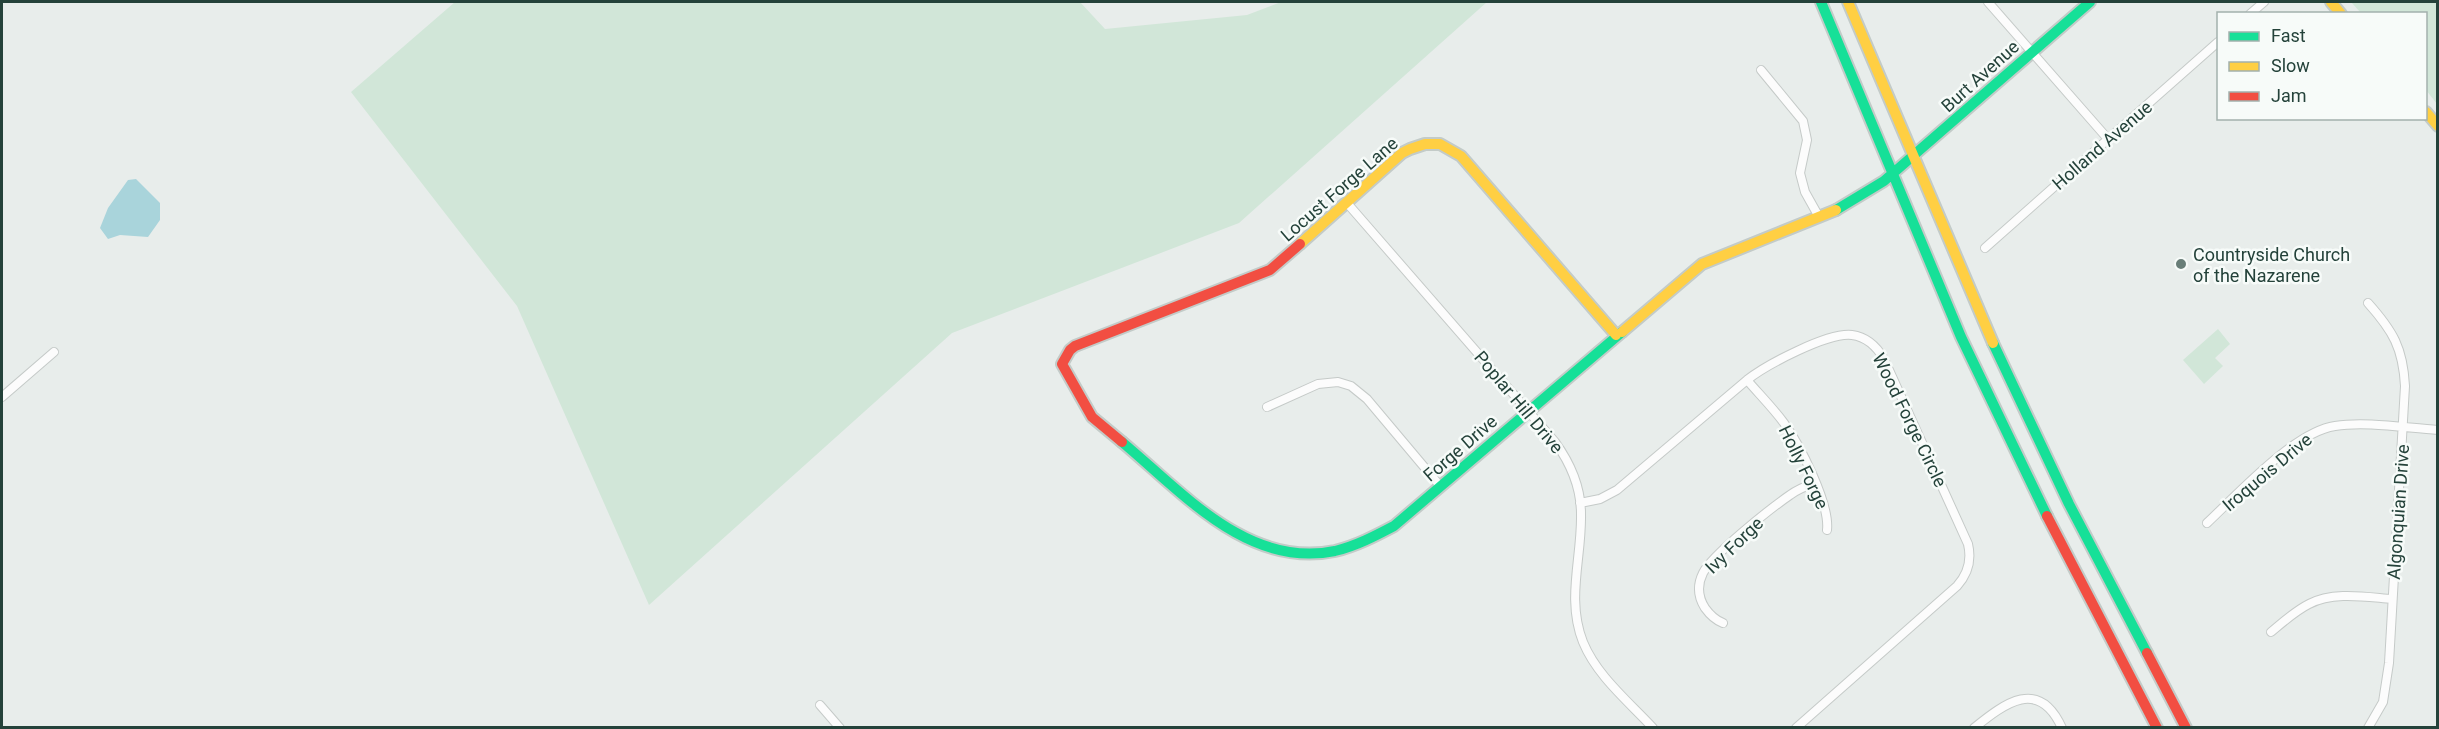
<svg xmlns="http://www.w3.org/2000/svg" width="2439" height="729" viewBox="0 0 2439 729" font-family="Roboto,sans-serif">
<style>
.green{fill:#d1e6d8}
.water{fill:#a9d4db}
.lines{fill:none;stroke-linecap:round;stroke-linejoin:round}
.street-casing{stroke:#c5cac8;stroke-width:10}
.fast-casing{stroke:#c3cbc8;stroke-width:14}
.slow-casing{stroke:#c3cbc8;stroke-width:14}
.jam-casing{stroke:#c3cbc8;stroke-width:14}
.street{stroke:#fcfcfc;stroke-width:8}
.fast{stroke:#16e098;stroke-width:10}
.slow{stroke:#ffcf43;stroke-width:10}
.jam{stroke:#f24e42;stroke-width:10}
.poi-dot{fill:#697e78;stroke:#f7fbf9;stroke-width:2}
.labels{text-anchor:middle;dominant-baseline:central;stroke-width:5;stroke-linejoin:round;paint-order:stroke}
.street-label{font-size:18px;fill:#24423a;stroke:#f7fbf9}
.poi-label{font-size:18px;fill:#24423a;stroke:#f7fbf9;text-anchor:start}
</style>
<rect width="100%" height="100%" fill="#e8edeb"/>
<path class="green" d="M455,2h625l25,27 142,-14 34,-13h206l-248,221 -287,110 -303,272 -132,-299 -166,-214z
M2351,2h86v102l-11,-14v-76l-65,-1z
M2218,329l12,15 -15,14 8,8 -19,18 -21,-24z"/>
<path class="water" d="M136,179l24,24v17l-12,17 -28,-2 -12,4 -8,-11 8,-20 20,-28z"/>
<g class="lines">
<defs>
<path id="street" d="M1988,2l120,137
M2250,14l14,-12
M1761,70l42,51 4,19 -7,33 5,19 14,25
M1347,203l208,239c16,22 26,45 26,72 1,44 -15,85 2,128 14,34 45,59 70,86
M1985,248l233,-206
M1747,380c12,14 26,28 37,43 16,22 46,81 43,107
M2,397l52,-45
M1267,407l51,-23 20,-2 13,4 16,13 74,88
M1580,503l20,-4 17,-9 130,-110c19,-15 81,-48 105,-45 15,2 25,12 32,24l84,185c4,17 0,30 -11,42l-161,142
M2207,523c31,-29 87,-91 128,-97 31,-5 71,2 103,4
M1723,623c-8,-3 -13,-8 -18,-15 -7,-11 -8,-23 -2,-35 9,-18 68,-65 87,-78 8,-6 16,-9 25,-12
M2271,632c12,-10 24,-21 38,-28 24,-13 57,-7 83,-5
M820,705l20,23
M1974,728c31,-25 65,-51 88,0
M2368,728l15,-26 6,-39 16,-277c-2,-38 -12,-55 -37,-83"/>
<path id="fast" d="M1821,2l140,335 86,179
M1836,210l48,-29 206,-179
M1993,343l76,161 78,149
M1122,442c60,50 126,127 213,109 21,-5 40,-15 59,-25l228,-194"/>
<path id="slow" d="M1848,2l145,341
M2331,2l10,12
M2426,112l12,14
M1300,244l102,-91 8,-4 15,-5h15l21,12 155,179
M1622,332l80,-68 134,-54"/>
<path id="jam" d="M1122,442l-30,-25 -30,-53 8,-14 5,-4 195,-76 30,-26
M2047,516l110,212
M2147,653l39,75"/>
</defs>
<use href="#street" class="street-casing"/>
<use href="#fast" class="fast-casing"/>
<use href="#slow" class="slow-casing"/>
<use href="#jam" class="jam-casing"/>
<use href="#street" class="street"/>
<use href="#fast" class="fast"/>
<use href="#slow" class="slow"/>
<use href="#jam" class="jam"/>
</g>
<circle class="poi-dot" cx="2181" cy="264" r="6"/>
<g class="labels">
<g class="street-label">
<text transform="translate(1980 76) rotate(-42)">Burt Avenue</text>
<text transform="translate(2102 145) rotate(-41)">Holland Avenue</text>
<text transform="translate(1339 189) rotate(-41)">Locust Forge Lane</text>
<text transform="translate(1519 402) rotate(50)">Poplar Hill Drive</text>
<text transform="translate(1910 420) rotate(64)">Wood Forge Circle</text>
<text transform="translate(1460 448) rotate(-41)">Forge Drive</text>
<text transform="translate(1804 467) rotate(64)">Holly Forge</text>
<text transform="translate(2267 472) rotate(-40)">Iroquois Drive</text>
<text transform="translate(2398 512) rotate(-86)">Algonquian Drive</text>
<text transform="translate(1734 545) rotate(-44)">Ivy Forge</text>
</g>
<g class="poi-label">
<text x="2193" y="254">Countryside Church<tspan x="2193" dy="21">of the Nazarene</tspan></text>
</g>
</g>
<rect width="2439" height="729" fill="none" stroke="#24423a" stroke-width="6"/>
<rect x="2217" y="12" width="210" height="108" fill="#f7fbf9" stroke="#a3b1ad" stroke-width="1.5"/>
<rect x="2229" y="32" width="30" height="9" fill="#16e098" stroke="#a3b1ad" stroke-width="1.5"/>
<text x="2271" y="42" font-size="18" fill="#24423a">Fast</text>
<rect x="2229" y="62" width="30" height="9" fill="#ffcf43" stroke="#a3b1ad" stroke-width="1.5"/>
<text x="2271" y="72" font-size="18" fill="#24423a">Slow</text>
<rect x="2229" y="92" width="30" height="9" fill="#f24e42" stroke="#a3b1ad" stroke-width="1.5"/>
<text x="2271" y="102" font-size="18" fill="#24423a">Jam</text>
</svg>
